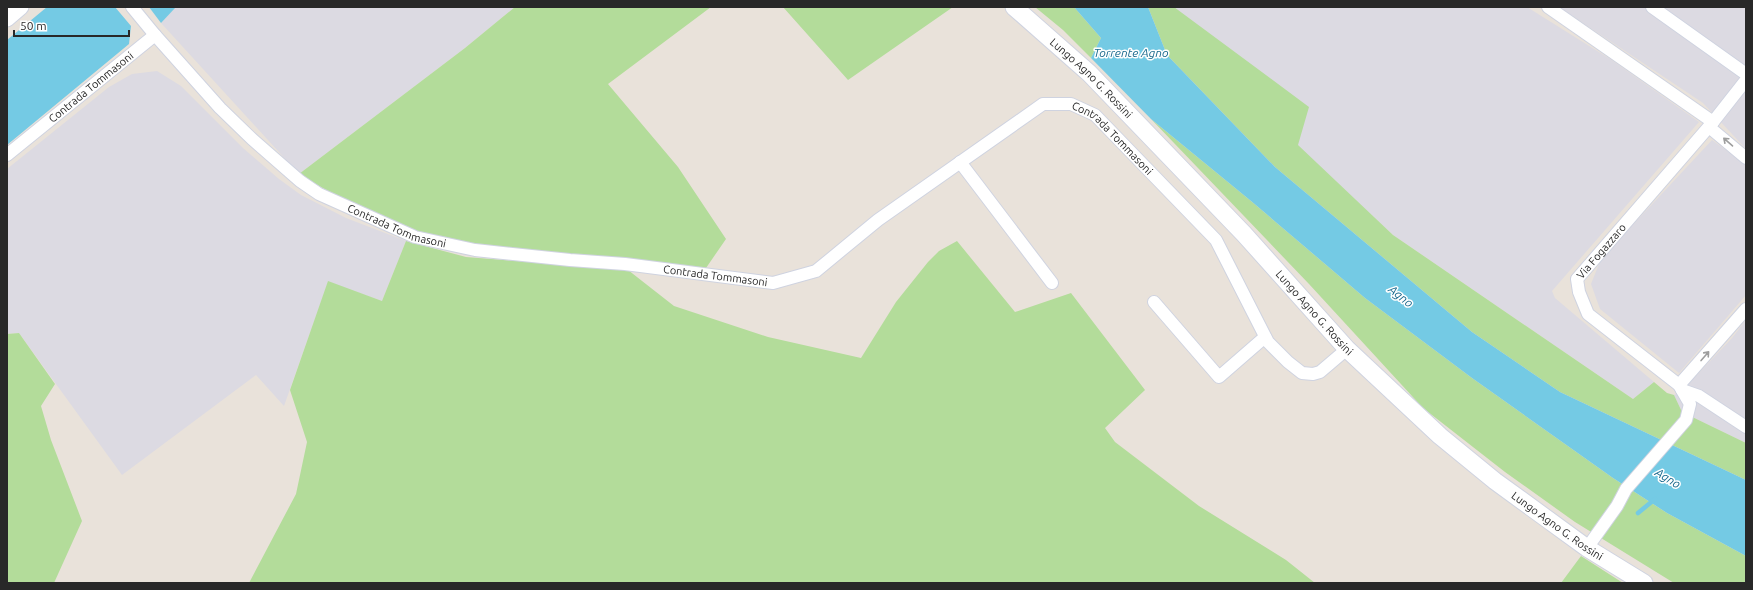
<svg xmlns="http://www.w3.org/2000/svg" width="1753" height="590" viewBox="0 0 1753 590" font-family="Ubuntu,sans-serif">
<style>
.industrial{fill:#dcdae2}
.green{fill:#b3dc9a}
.water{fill:#74cae4}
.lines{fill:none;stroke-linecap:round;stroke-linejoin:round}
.stream{stroke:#74cae4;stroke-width:4.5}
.minor-casing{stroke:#cfd3e0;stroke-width:14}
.tertiary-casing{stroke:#cfd3e0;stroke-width:17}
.secondary-casing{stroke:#cfd3e0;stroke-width:19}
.minor{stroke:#fff;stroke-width:12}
.tertiary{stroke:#fff;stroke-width:15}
.secondary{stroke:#fff;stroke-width:17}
.oneway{stroke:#9e9e9e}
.labels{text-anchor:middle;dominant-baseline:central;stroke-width:3;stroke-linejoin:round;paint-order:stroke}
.street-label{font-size:11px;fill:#282828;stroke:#fff}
.water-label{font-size:12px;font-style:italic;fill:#17688c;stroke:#fff}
</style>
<rect width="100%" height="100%" fill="#e9e2da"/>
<path class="industrial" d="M176,7h339l-50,41 -166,126 -138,-151z
M1174,7h353l83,52 89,63 -147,169 3,7 99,84 -21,17 -240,-164 -88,-82z
M1559,7h187v142l-43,-46z
M157,71l24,15 62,62 36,31 22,16 45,23 60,23 -24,60 -54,-19 -44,124 -28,-31 -134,100 -103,-142 -12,1v-165l102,-82 23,-13z
M1712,140l34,25v130l-67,78 -79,-64 -9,-25 10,-25z
M1746,320v123l-64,-31 -8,-17 8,-4 50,-53z"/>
<path class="green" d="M515,7h196l-103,77 70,83 48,72 -20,29 -222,-22 -45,-10 -38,-9 -43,-18 -59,-35 166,-126z
M783,7h170l-105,73z
M1035,7h39l27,31 -10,20 -28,-28z
M1148,7h26l135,100 -11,38 95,90 240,164 21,-17 13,11 7,2 8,17 64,31v37l-186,-88 -88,-60 -197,-165 -108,-112z
M1151,119l100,82 114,97 107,80 141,100 54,35 79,43v27h-72l-99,-61 -70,-50 -82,-64 -114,-124z
M406,241l60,16 162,13 46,36 94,31 93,21 35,-56 32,-40 11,-11 18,-10 58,71 56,-19 74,97 -40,38 10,14 84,64 87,54 29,23h-1066l47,-89 11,-52 -17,-52 38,-109 54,20z
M19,333l36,51 -14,22 10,34 31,81 -28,62h-47v-249z
M1581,556l42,27h-62z"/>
<path class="water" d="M47,7h68l16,19 -2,18 -122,101v-105z
M149,7h27l-15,16z
M1074,7h74l19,48 108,112 197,165 88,60 186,88v76l-79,-43 -54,-35 -141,-100 -107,-80 -114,-97 -100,-82 -60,-61 10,-20z"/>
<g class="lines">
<path class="stream" d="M1638,513l17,-14"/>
<defs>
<g id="minor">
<path d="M132,7l23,28"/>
<path d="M1548,7l165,115"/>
<path d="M1652,7l94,67"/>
<path d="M1709,127l37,31"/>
<path id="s1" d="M7,155l148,-120 65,73 32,31 48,42 19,13 96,43 60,13 95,10 55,4 148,19 43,-12 62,-51 165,-116h28l24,11 121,125 52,102 20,20 14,11 11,1 7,-2 27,-23"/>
<path d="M960,162l92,121"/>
<path d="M1154,302l65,75 46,-40"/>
<path d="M1679,385l67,-76"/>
<path d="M1682,390l17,6 47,31"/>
<path id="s2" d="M1587,548l30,-42 9,-17 60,-69 4,-16 -11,-19 -91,-71 -9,-22 -2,-13 136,-157 33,-42"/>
</g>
<path id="tertiary" d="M7,19l14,-12"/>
<g id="secondary">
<path id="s3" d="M1014,7l75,66 155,161 103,115 93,87 55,45 92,67 57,35"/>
</g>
</defs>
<use href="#minor" class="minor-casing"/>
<use href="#tertiary" class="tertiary-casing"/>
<use href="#secondary" class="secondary-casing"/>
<use href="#minor" class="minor"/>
<use href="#tertiary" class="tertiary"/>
<use href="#secondary" class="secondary"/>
</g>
<defs><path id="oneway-shaft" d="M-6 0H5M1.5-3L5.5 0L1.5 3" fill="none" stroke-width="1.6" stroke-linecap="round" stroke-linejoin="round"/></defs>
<g class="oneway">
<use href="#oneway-shaft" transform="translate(1728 142) rotate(-139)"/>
<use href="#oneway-shaft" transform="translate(1705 356) rotate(-49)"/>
</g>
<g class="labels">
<g class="street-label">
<text stroke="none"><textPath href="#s3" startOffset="105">Lungo Agno G. Rossini</textPath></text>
<text stroke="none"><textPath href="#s1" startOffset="108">Contrada Tommasoni</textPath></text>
<text stroke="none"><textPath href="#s1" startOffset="1295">Contrada Tommasoni</textPath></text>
<text stroke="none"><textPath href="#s1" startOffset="504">Contrada Tommasoni</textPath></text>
<text stroke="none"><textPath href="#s2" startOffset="390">Via Fogazzaro</textPath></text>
<text stroke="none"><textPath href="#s1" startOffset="828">Contrada Tommasoni</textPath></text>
<text stroke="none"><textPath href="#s3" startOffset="429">Lungo Agno G. Rossini</textPath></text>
<text stroke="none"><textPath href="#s3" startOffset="753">Lungo Agno G. Rossini</textPath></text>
</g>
<g class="water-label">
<text x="1131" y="52">Torrente Agno</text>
<text transform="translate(1401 296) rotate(38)">Agno</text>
<text transform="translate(1668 478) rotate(31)">Agno</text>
</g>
</g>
<rect width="1753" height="590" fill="none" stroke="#282828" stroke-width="16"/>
<path d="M14 30v6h115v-6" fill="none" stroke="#282828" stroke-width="2"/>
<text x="20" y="30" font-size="12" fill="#282828" stroke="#ffffff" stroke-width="3" paint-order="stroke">50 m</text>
</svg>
